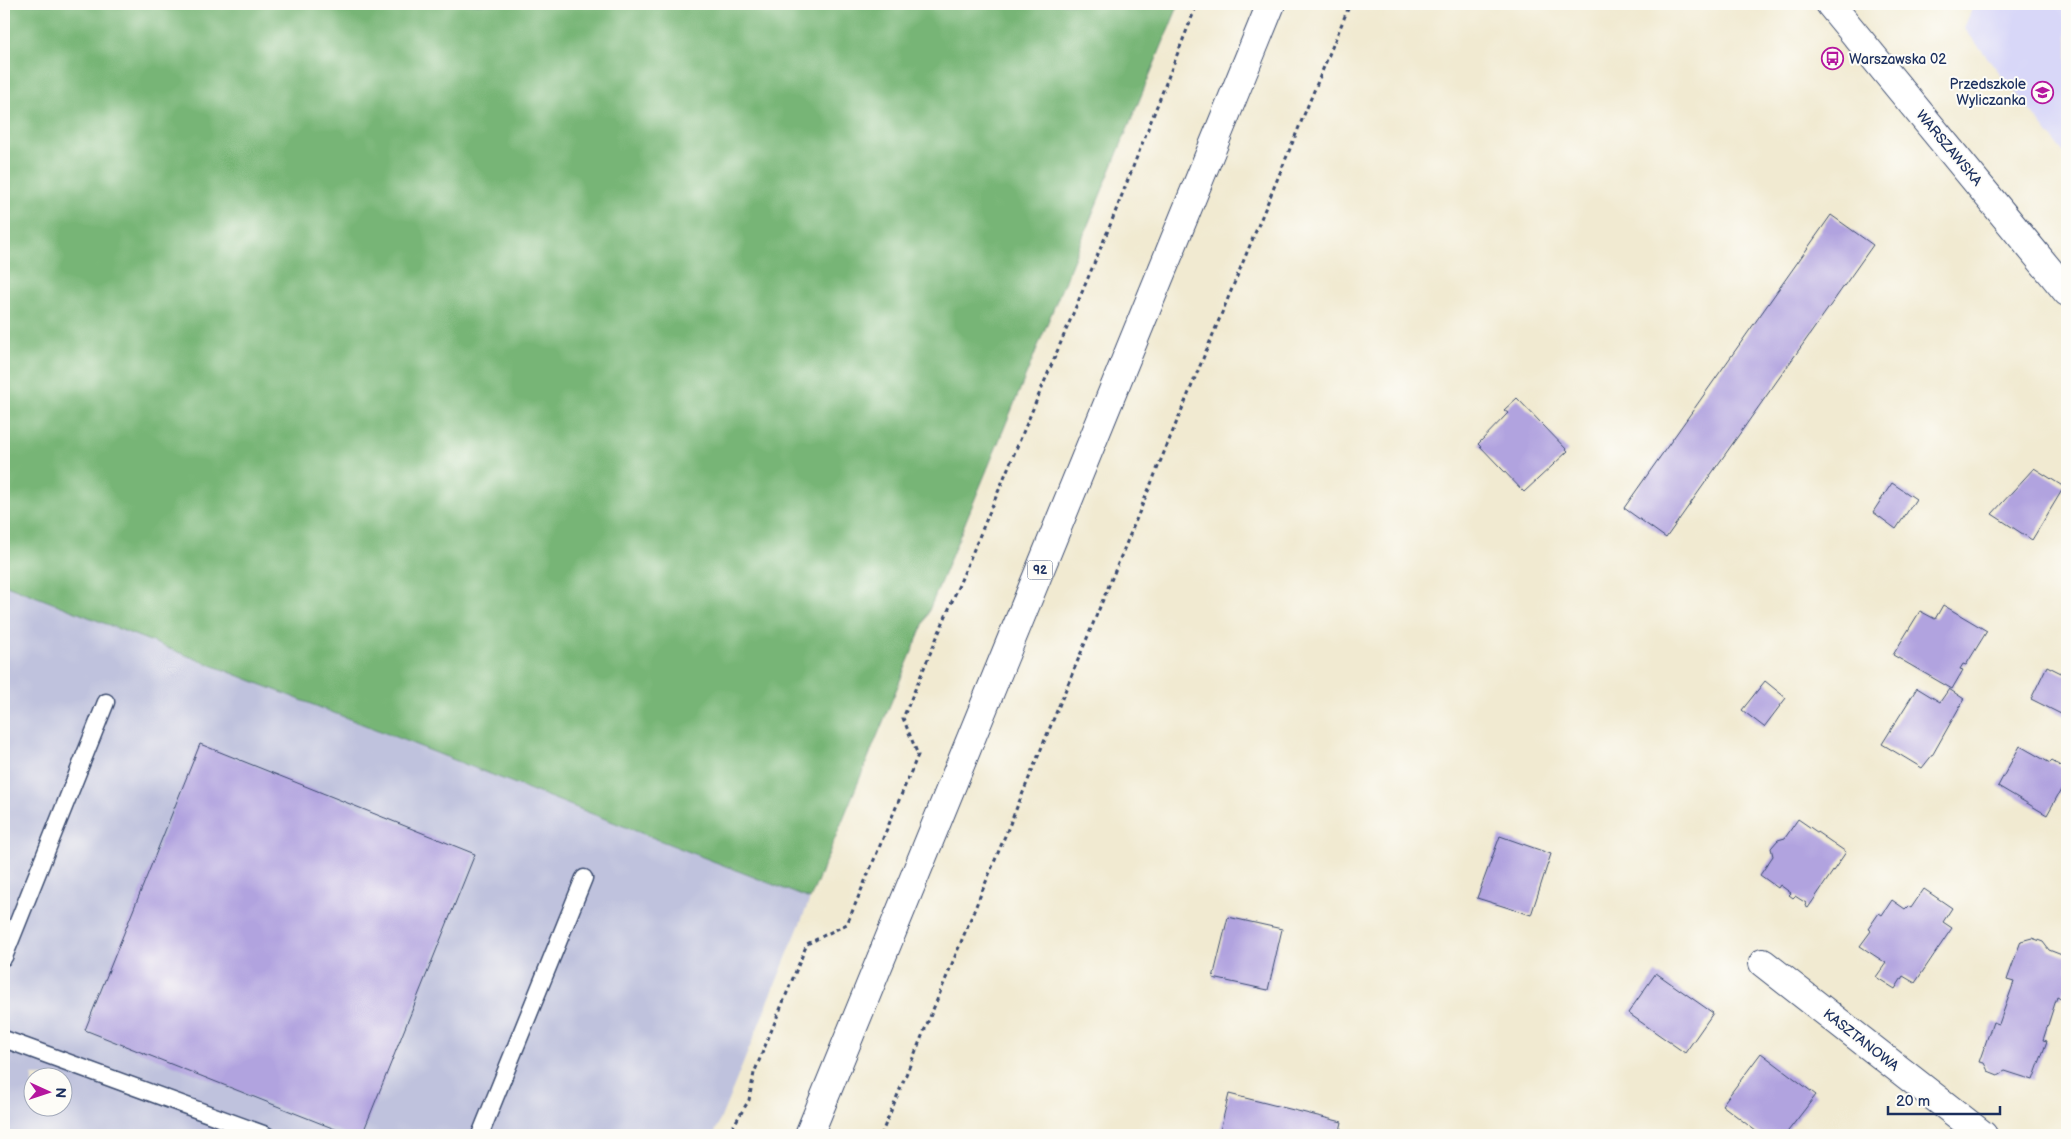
<svg xmlns="http://www.w3.org/2000/svg" width="2071" height="1139" viewBox="0 0 2071 1139" font-family="'Balsamiq Sans',sans-serif">
<style>
.built{fill:#d8d7f8}
.industrial{fill:#bfc2dd;fill-rule:evenodd}
.forest{fill:#77b576;stroke:#49726a}
.building{fill:#b1a3df}
.lines{fill:none;stroke-linecap:round;stroke-linejoin:round}
.service-casing{stroke:#3b4b6f;stroke-width:19}
.minor-casing{stroke:#3b4b6f;stroke-width:30}
.tertiary-casing{stroke:#3b4b6f;stroke-width:30}
.primary-casing{stroke:#3b4b6f;stroke-width:30}
.path{stroke:#3b4b6f;stroke-width:3;stroke-dasharray:4 4;stroke-linecap:butt}
.service{stroke:#fff;stroke-width:16}
.minor{stroke:#fff;stroke-width:28}
.tertiary{stroke:#fff;stroke-width:28}
.primary{stroke:#fff;stroke-width:28}
.labels{text-anchor:middle;dominant-baseline:central;stroke-width:4;stroke-linejoin:round;paint-order:stroke}
.shield{fill:#fdfcf7;stroke:#5f6c8c;stroke-width:1}
.shield-label{font-size:12px;font-weight:bold;fill:#1b2f5e}
.poi-label{font-size:14px;fill:#1b2f5e;stroke:#fdfcf7;text-anchor:start}
.street-label{font-size:14px;fill:#1b2f5e;stroke:#fdfcf7}
</style>
<rect width="100%" height="100%" fill="#fdfcf7"/>
<filter id="ink" filterUnits="userSpaceOnUse"><feTurbulence type="fractalNoise" baseFrequency=".02" numOctaves="2"/><feDisplacementMap in="SourceGraphic" scale="10" xChannelSelector="R" yChannelSelector="G"/><feConvolveMatrix kernelMatrix="1 2 1 2 8 2 1 2 1" color-interpolation-filters="sRGB"/></filter>
<filter id="wash" filterUnits="userSpaceOnUse"><feTurbulence type="fractalNoise" baseFrequency=".0096" numOctaves="4" result="noise"/><feDisplacementMap in="SourceGraphic" scale="20" xChannelSelector="R" yChannelSelector="G"/><feGaussianBlur stdDeviation="1.12" result="paint"/><feColorMatrix in="noise" values="0 0 0 0 0 0 0 0 0 0 0 0 0 0 0 0 0 1.4 0 .05"/><feComposite in="paint" operator="in"/></filter>
<g filter="url(#wash)">
<rect width="100%" height="100%" fill="#f1ead1"/>
<path class="built" d="M1974,4h93v153l-103,-129z"/>
<path class="industrial" d="M4,584l806,315 -96,236h-698l-12,-5zM32,1076h30v30h-30z"/>
<path class="forest" d="M4,4h1175l-369,895 -806,-315z"/>
<g id="blocks">
<path class="building" d="M1831,215l42,30 -207,293 -42,-30z
M1517,398l51,53 -44,41 -46,-48 30,-31 -4,-3z
M2034,468l30,19 -32,53 -40,-26z
M1892,483l24,16 -20,30 -23,-17z
M1943,605l44,26 -21,34 -3,-1 -3,5 3,1 -11,19 -59,-34 27,-44 15,8z
M2047,666l20,10v41l-36,-18z
M1765,681l21,17 -22,29 -22,-17z
M1917,688l23,14 9,-13 15,10 -31,55 -11,14 -40,-24z
M200,744l275,110 -113,281h-12l-265,-105z
M2020,746l30,17 2,-2 15,9v9l-20,36 -49,-29z
M1798,819l48,33 -38,56 -3,-2 1,-3 -11,-7 -2,2 -4,-3 2,-2 -11,-8 -2,3 -18,-13 13,-19 -2,-8 7,-8 7,-2z
M1500,836l51,18 -20,61 -54,-17z
M1924,889l28,19 -9,14 9,6 -37,55 -12,-7 -8,13 -19,-12 10,-14 -26,-17 11,-15 -3,-2 11,-16 3,2 10,-15 13,9 3,-3 3,2z
M1228,917l54,12 -14,61 -55,-12z
M2032,938l11,4 6,8 18,7v23l-6,19 -4,-2 -14,43 4,1 -14,39 -28,-9 -7,4 -10,-4 -4,-8 -5,-1 14,-40 6,2 15,-42 -7,-2 14,-39z
M1656,973l57,40 -28,40 -57,-40z
M1761,1053l55,42 -31,40h-24l-39,-30z
M1229,1094l113,28 -3,13h-120z"/>
</g>
</g>
<g filter="url(#ink)">
<use href="#blocks" fill-opacity="0" stroke="#3b4b6f" stroke-width="1"/>
<g class="lines">
<defs>
<path id="service" d="M4,957l102,-255
M4,1039l262,96
M480,1135l104,-257"/>
<path id="minor" d="M1763,963l220,172"/>
<path id="tertiary" d="M1830,4l237,288"/>
<path id="primary" d="M809,1135l462,-1131"/>
</defs>
<use href="#service" class="service-casing"/>
<use href="#minor" class="minor-casing"/>
<use href="#tertiary" class="tertiary-casing"/>
<use href="#primary" class="primary-casing"/>
<path class="path" d="M728,1135l21,-35 5,-27 53,-129 40,-20 71,-169 -15,-37 206,-490 88,-224
M881,1135l469,-1131"/>
<use href="#service" class="service"/>
<use href="#minor" class="minor"/>
<use href="#tertiary" class="tertiary"/>
<use href="#primary" class="primary"/>
</g>
</g>
<defs>
<symbol id="bus-ring" viewBox="-11 -11 22 22"><circle r="9.5" fill="#fdfcf7" stroke="#b5179e" stroke-width="1.5"/><path d="M-5-6H5V4H4V6H2V4H-2V6H-4V4H-5ZM-3.5-4V0h7V-4ZM-3.5 1.2v1.5H-2V1.2ZM2 1.2v1.5H3.5V1.2Z" fill="#b5179e"/></symbol>
<symbol id="school-ring" viewBox="-11 -11 22 22"><circle r="9.5" fill="#fdfcf7" stroke="#b5179e" stroke-width="1.5"/><path d="M0-5L7-2L0 1L-7-2ZM-4 1L0 2.5L4 1V4Q0 6-4 4Z" fill="#b5179e"/></symbol>
</defs>
<g fill-rule="evenodd">
<use href="#bus-ring" x="1820" y="46" width="25" height="25"/>
<use href="#school-ring" x="2030" y="80" width="25" height="25"/>
</g>
<g class="labels">
<rect class="shield" x="1027.5" y="560.5" width="25" height="19" rx="4"/>
<g class="shield-label">
<text x="1040" y="570">92</text>
</g>
<g class="poi-label">
<text x="1849" y="59">Warszawska 02</text>
<text x="2026" y="84" text-anchor="end">Przedszkole<tspan x="2026" dy="16">Wyliczanka</tspan></text>
</g>
<g class="street-label">
<text transform="translate(1949 148) rotate(50)">WARSZAWSKA</text>
<text transform="translate(1861 1040) rotate(38)">KASZTANOWA</text>
</g>
</g>
<rect width="2071" height="1139" fill="none" stroke="#fdfcf7" stroke-width="20"/>
<g transform="translate(48 1092) rotate(93)"><circle r="24" fill="#fdfcf7" stroke="#a3aaba"/>
<path d="M0-4L9 19L0 12L-9 19Z" fill="#b5179e"/>
<text y="-8" font-size="14" font-weight="bold" text-anchor="middle" fill="#1b2f5e">N</text>
</g>
<path d="M1888 1106v8h112v-8" fill="none" stroke="#1b2f5e" stroke-width="2.5"/>
<text x="1896" y="1106" font-size="15" fill="#1b2f5e" stroke="#fdfcf7" stroke-width="4" paint-order="stroke">20 m</text>
</svg>
